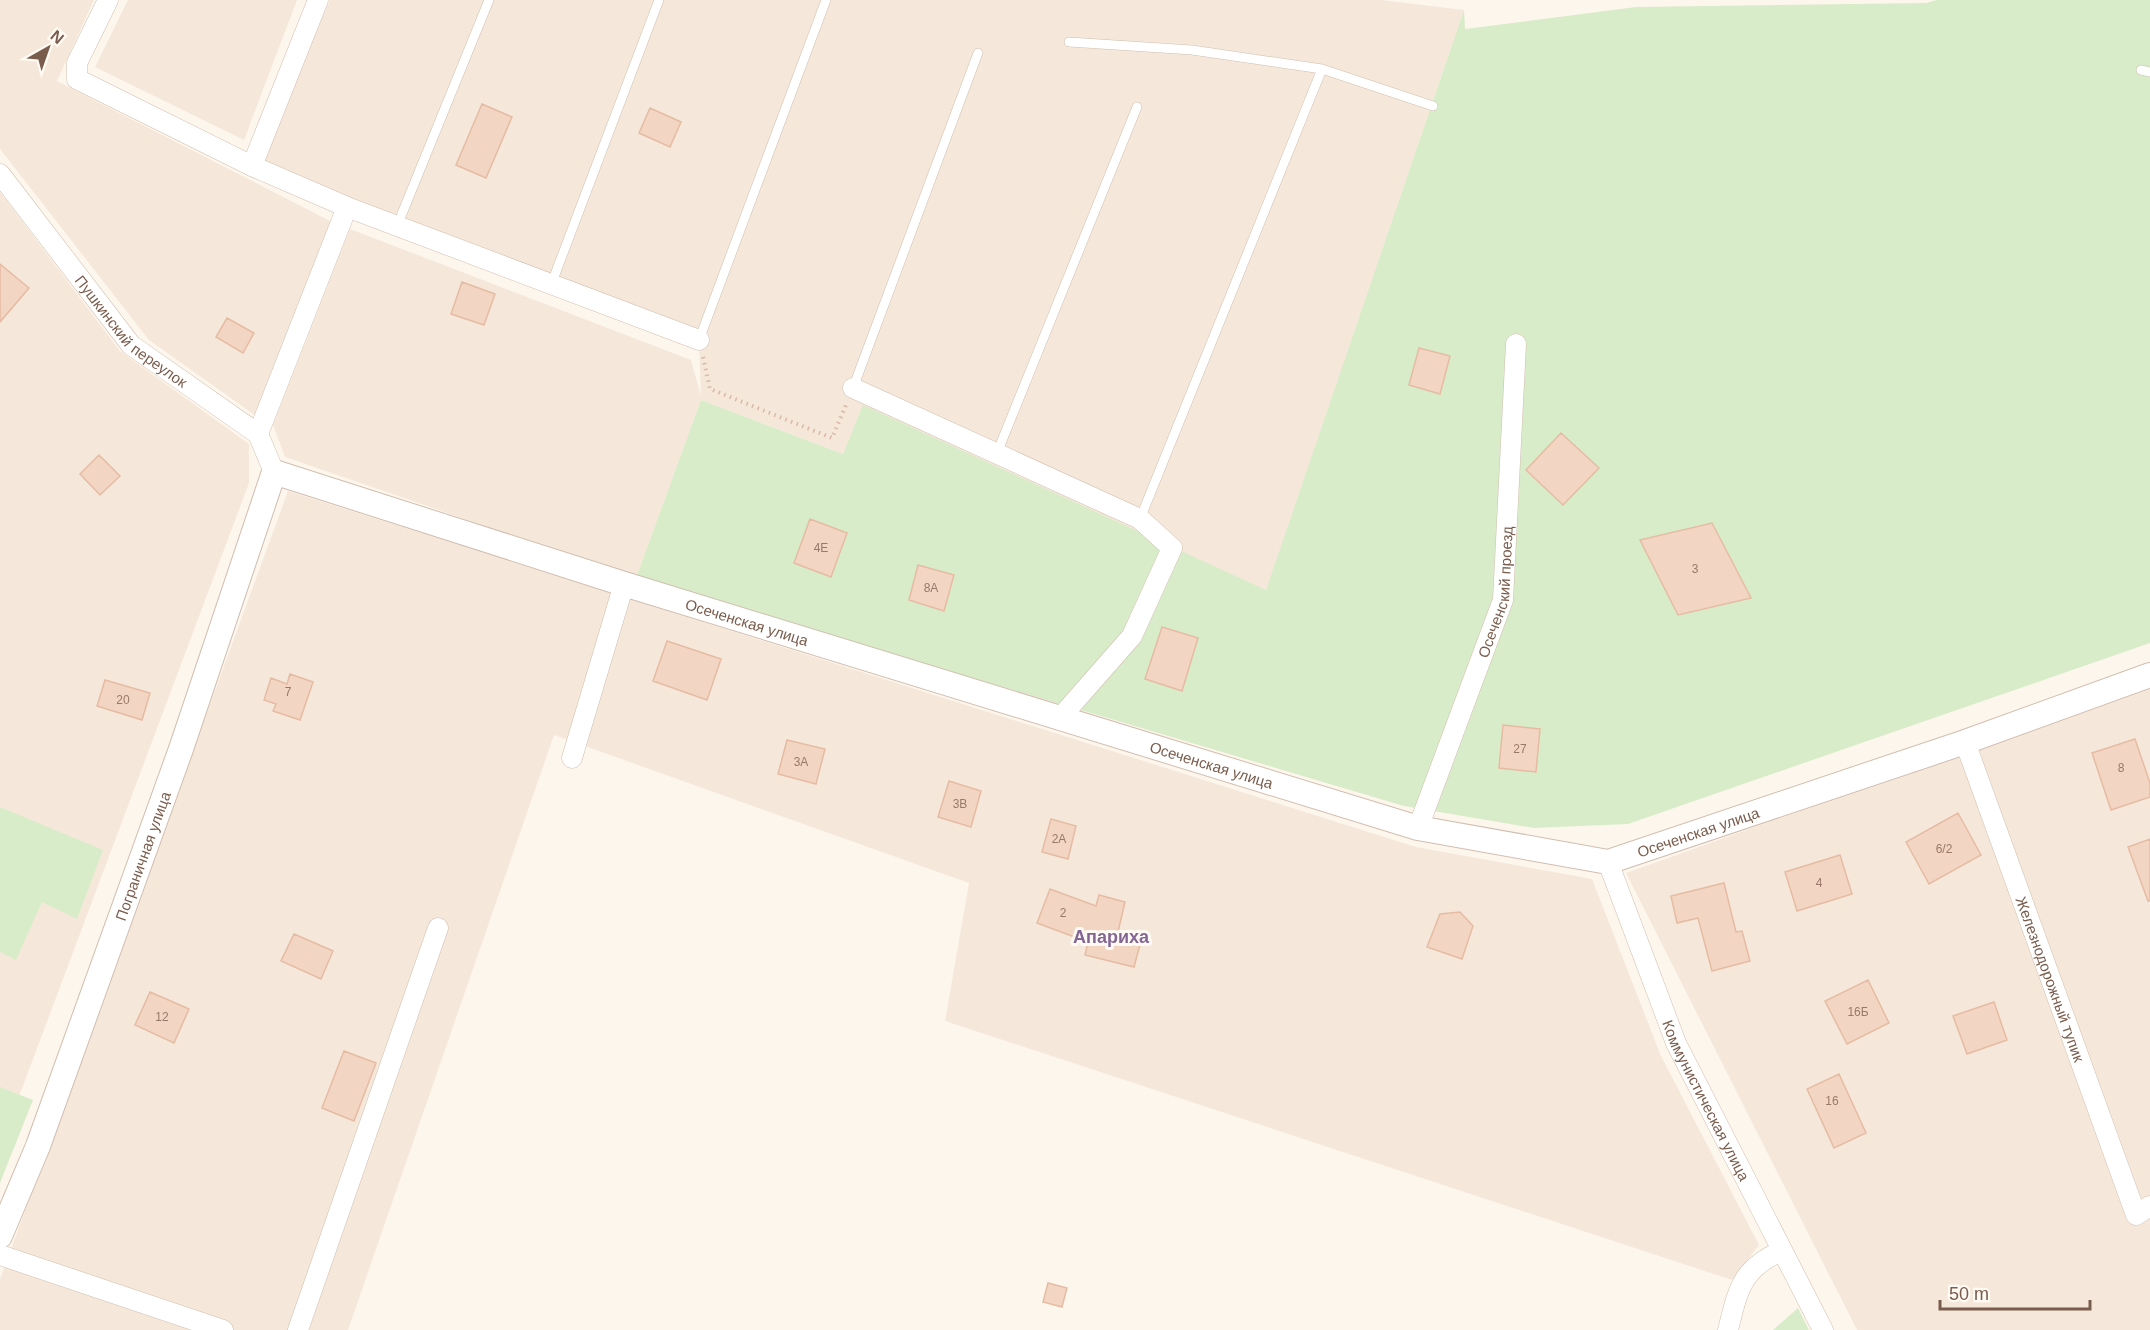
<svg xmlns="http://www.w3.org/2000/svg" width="2150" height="1330" viewBox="0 0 2150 1330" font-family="Helvetica,sans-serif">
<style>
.residential{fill:#f5e8da}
.green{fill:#d8ecc9}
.building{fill:#f3d5c3;stroke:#e6bba3;stroke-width:1.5}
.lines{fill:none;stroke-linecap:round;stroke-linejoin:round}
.service-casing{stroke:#d1beb0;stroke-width:10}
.minor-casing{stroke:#d1beb0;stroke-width:21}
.tertiary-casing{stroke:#d1beb0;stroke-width:26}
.path{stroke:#d9b8a5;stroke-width:4;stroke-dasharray:1.5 4.5;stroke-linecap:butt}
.service{stroke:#fff;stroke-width:9}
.minor{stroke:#fff;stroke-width:20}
.tertiary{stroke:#fff;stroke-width:24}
.labels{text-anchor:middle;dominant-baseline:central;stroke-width:6;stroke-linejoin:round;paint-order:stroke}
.number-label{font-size:12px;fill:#987a6a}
.street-label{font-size:15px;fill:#7a5c4d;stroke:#fffaf3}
.quarter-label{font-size:18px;font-weight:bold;fill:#846695;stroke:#fffaf3}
</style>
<rect width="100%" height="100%" fill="#fdf6ec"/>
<path class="residential" d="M0,0h94l-37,81 275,141 -76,194 -107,-76 -149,-191z
M128,0h169l-53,140 -149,-73z
M330,0h1051l83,10 -198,581 -403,-185 -20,48 -142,-54 -65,178 -351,-121 -12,-32 77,-196 341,131 10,36 -2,-56 -105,-38 -332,-142z
M0,192l120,159 129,93v39l-249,664z
M288,491l1128,356 176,32 69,177 98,189 -27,35 -787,-259 24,-138 -415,-148 -206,595h-348v-51z
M2150,686v644h-293l-231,-457z"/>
<path class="green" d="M1937,0h213v643l-522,181 -94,4 -130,-22 -768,-228 65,-178 142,54 20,-49 403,185 198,-580 1,19 171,-22 290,-4z
M0,807l103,43 -26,69 -35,-17 -26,58 -16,-8z
M0,1087l33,13 -33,83z
M1798,1308l11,22h-36z"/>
<path class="building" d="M482,104l30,13 -26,61 -30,-13z
M650,108l31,14 -11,25 -31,-14z
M0,264l29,24 -29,34z
M462,282l33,12 -11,31 -33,-11z
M227,318l27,15 -11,20 -27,-16z
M1419,348l31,8 -10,38 -31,-9z
M1561,433l38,35 -36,37 -37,-35z
M99,455l21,21 -20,19 -20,-21z
M810,519l37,14 -16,44 -37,-14z
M1712,523l39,75 -73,17 -38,-75z
M918,565l36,10 -10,36 -35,-11z
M1162,627l36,11 -16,53 -37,-12z
M667,641l54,18 -14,41 -54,-19z
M290,674l23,8 -13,38 -27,-9 3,-7 -12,-4 7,-22 16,6z
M105,680l45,13 -8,27 -45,-14z
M1503,725l37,4 -4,43 -37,-4z
M2135,739l15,44v14l-39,13 -19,-57z
M787,740l38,9 -9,35 -38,-10z
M949,781l32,10 -10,36 -33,-10z
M1958,813l23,42 -52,29 -23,-42z
M1051,819l25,7 -8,33 -26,-7z
M2150,839v62h-2l-20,-54z
M1840,855l12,39 -55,17 -12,-39z
M1724,883l12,49 6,-1 8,30 -38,10 -14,-53 -21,5 -6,-27z
M1050,889l46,17 3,-11 26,7 -7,30 24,5 -8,30 -49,-12 3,-13 -51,-19z
M1460,912l13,14 -11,33 -35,-12 13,-33z
M294,934l39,17 -12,28 -40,-18z
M1868,980l21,43 -42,21 -22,-43z
M150,992l39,17 -15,34 -39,-18z
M1994,1002l13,38 -40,14 -14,-38z
M344,1051l32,12 -22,58 -32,-13z
M1839,1074l27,59 -32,15 -27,-59z
M1048,1283l19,5 -5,19 -19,-5z"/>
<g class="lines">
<defs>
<path id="service" d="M1069,42l123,8 130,19 111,37
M2141,70l9,2
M397,226l92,-226
M551,285l108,-285
M699,340l127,-340
M853,388l125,-335
M997,453l140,-346
M1140,519l182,-450"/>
<g id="minor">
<path d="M108,0l-31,63v16l175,87 95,41 352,133"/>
<path d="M252,166l66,-166"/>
<path id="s1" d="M0,174l131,171 127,89 16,38"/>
<path d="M853,388l287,131 32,29 -40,88 -72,82"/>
<path d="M258,434l89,-227"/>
<path id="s2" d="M1965,742l171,473 14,-9"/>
<path d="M572,758l52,-174"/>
<path id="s3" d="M1418,828l85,-228 13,-256"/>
<path id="s4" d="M1608,862l68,181 147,287"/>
<path d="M0,1255l223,75"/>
<path d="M298,1330l140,-402"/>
<path d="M1728,1330c10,-40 13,-61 53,-79"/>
</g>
<g id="tertiary">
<path id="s5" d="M0,1236l38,-90 143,-397 93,-277 350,112 794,244 190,34 357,-120 185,-67"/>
</g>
</defs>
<use href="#service" class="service-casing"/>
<use href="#minor" class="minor-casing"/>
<use href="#tertiary" class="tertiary-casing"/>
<path class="path" d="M703,357l7,32 122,49 14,-33"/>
<use href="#service" class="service"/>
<use href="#minor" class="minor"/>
<use href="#tertiary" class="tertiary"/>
</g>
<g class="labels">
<g class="number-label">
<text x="821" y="548">4Е</text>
<text x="1695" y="569">3</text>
<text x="931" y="588">8А</text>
<text x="288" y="692">7</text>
<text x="123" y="700">20</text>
<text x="1520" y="749">27</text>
<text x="801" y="762">3А</text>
<text x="2121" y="768">8</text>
<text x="960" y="804">3В</text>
<text x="1059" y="839">2А</text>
<text x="1944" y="849">6/2</text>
<text x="1819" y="883">4</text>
<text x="1063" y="913">2</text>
<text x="1858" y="1012">16Б</text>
<text x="162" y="1017">12</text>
<text x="1832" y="1101">16</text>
</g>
<g class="street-label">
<text stroke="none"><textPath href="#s1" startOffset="206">Пушкинский переулок</textPath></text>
<text stroke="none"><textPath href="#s3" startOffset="250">Осеченский проезд</textPath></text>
<text stroke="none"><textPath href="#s5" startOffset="1308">Осеченская улица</textPath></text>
<text stroke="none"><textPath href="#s5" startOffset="1794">Осеченская улица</textPath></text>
<text stroke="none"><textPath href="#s5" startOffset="2298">Осеченская улица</textPath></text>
<text stroke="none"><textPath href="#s5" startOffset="406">Пограничная улица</textPath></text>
<text stroke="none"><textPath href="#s2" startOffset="252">Железнодорожный тупик</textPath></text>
<text stroke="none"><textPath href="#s4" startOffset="258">Коммунистическая улица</textPath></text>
</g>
<g class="quarter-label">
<text x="1111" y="937">Апариха</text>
</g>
</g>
<g transform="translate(48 48) rotate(40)" stroke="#fffaf3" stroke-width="4.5" paint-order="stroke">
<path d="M0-4.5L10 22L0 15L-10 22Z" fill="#7a5c4d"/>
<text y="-9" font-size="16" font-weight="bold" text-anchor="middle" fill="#7a5c4d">N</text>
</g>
<path d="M1940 1300v9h150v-9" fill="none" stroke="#7a5c4d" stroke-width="3"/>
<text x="1949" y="1300" font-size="18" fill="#7a5c4d" stroke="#fffaf3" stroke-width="4.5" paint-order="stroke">50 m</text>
</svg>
